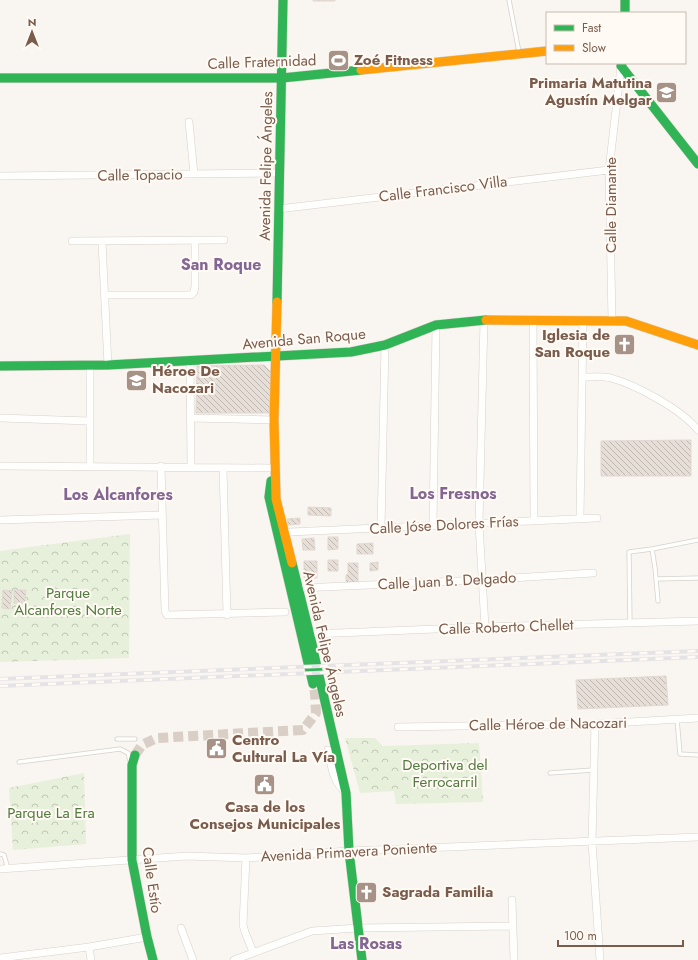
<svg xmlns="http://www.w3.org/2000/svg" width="698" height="960" viewBox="0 0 698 960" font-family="Jost,sans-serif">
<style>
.park{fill:url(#park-crowns)}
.building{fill:url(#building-back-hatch);stroke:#e2d8d2}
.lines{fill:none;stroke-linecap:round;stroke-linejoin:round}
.secondary-tunnel{stroke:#d9cfc7;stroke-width:10;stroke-dasharray:10 5;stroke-linecap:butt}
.lane-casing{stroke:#d7d1cb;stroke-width:5}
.street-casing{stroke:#d7d1cb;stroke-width:8}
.fast-casing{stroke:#d9d2cb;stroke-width:10}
.slow-casing{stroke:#d9d2cb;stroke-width:10}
.lane{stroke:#fefefd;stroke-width:3.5}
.street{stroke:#fefefd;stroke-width:7}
.fast{stroke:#30b455;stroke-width:9}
.slow{stroke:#ff9f0a;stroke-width:9}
.rail-casing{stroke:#e6e3e7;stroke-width:4}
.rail{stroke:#fffaf3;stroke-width:2.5;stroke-dasharray:8;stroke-linecap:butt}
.labels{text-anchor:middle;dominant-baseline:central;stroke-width:4;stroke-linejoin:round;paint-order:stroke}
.poi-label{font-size:15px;font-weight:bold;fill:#7a5c4d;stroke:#fffaf3;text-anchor:start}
.street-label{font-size:15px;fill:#7a5c4d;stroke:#fffaf3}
.park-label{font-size:15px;fill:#537a41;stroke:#fffaf3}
.neighbourhood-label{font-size:16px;font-weight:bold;fill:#846695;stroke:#fffaf3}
</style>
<defs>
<pattern id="park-crowns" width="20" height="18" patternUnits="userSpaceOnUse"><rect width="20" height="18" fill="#e7f0db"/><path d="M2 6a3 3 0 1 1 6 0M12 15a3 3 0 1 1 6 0" fill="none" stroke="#c0c6b4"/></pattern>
<pattern id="building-back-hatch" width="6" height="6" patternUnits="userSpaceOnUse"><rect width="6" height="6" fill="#e6ded7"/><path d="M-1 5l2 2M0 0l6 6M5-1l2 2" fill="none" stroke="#bfb7b1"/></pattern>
</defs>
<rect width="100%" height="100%" fill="#f9f5f0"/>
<path class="park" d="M130,534l-1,124 -129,4v-111z
M345,738h30l8,8 96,-3 4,59 -87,2 -2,-13 -34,2z
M84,773l2,71 -73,6 -4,-62z"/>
<path class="building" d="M313,0h22v1h-22z
M264,365l7,7 -1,41h-74l1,-47z
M691,440v36h-90v-35z
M308,507l23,1v8l-23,-1z
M300,518v6l-12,1 -1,-6z
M328,537h10v12l-10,1z
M314,538l1,12h-12l-1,-11z
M373,543v11h-16v-10z
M328,560h10v11h-10z
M304,561h13v17h-13z
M378,562v8l-8,1v-8z
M348,563h10v20h-12v-8l2,-1z
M3,590l9,1 -2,18 -8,-1z
M14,590h12l-1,13h-11z
M666,676l2,29 -90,4 -2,-29z"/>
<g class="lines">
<path class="secondary-tunnel" d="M135,755l7,-10 15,-7 146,-8 13,-17 -1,-20 -2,-9"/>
<defs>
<path id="lane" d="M509,0l10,52
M656,579l42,-1
M658,601l-3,-33 -3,-19 46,-9
M630,623l-1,-71 23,-3
M677,719l3,35 18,1
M117,739h18
M19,762l101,-13 8,4 2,8
M550,773l43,-3
M0,854l4,1 4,14"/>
<path id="street" d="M189,122l5,52
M0,176l279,-3
M278,209l331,-39
M72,241l152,-1
M102,242l6,123
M105,295h86l3,-3 1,-6v-46
M484,320l-5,204 6,103
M533,320l1,201
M612,320l-3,-150 12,-104
M190,360l1,107
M90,365v101
M583,377c8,0 19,-1 28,1 25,7 70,31 87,52
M0,418l89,3
M190,418l84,2
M0,466l272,2
M161,466l4,145 2,4 118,-3
M223,468l4,147
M580,518l3,-198
M0,520l162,-5
M433,526l3,-201
M381,528l4,-183
M290,532l307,-14
M301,588l181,-8 111,-7
M313,634l172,-7 213,-6
M595,724l-3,118 8,118
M398,727l197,-3 103,-6
M328,750c4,18 4,30 18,43
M246,858l-3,67 2,7 8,20
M0,869l187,-13 59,2 103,-7 349,-14
M512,900l2,60
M181,928l12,32
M89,947l2,13
M0,958l89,-11 58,-10
M234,960l78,-29 46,-3 155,-2"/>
<path id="fast" d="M625,0v13
M622,63l-1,3 77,98
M0,78h282l79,-8
M277,302l6,-302
M0,366l108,-1 243,-13 34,-7 51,-20 50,-5
M271,481l-2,16 44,187
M292,563l22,89
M314,654l32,139 3,58 13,109
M135,755l-3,10v95l15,77 6,23"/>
<path id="slow" d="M361,70l186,-19
M277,302l-3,118 2,79 16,64
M486,320l140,1 72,24"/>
</defs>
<use href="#lane" class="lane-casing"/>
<use href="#street" class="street-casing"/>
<use href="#fast" class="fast-casing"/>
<use href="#slow" class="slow-casing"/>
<use href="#lane" class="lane"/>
<use href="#street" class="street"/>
<use href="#fast" class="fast"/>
<use href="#slow" class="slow"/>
<defs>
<path id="rail" d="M0,679l698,-28
M0,686l698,-29"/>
</defs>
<use href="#rail" class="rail-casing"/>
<use href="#rail" class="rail"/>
</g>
<defs>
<symbol id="stadium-square" viewBox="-11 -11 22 22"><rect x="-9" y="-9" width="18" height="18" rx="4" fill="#a69286" stroke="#fffaf3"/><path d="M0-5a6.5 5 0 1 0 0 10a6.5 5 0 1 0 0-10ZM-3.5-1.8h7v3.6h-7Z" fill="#fff"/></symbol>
<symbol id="school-square" viewBox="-11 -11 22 22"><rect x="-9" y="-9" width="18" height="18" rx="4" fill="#a69286" stroke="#fffaf3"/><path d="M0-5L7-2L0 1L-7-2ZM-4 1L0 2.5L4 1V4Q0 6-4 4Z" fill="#fff"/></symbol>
<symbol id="church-square" viewBox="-11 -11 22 22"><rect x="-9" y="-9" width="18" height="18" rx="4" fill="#a69286" stroke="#fffaf3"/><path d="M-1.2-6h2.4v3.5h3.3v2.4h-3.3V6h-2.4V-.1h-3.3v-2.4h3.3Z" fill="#fff"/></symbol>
<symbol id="civic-square" viewBox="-11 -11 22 22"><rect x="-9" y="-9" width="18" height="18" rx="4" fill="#a69286" stroke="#fffaf3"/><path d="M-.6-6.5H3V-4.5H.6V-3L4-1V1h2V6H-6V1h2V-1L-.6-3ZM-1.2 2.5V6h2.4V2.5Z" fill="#fff"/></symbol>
</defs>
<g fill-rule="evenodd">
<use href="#stadium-square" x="326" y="48" width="25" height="25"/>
<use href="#school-square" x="654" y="80" width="25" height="25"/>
<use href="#church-square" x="612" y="332" width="25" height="25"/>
<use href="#school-square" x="124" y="368" width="25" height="25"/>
<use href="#civic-square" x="204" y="736" width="25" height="25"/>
<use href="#civic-square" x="252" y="772" width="25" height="25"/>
<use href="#church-square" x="354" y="880" width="25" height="25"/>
</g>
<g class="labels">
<g class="poi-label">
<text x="354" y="60">Zoé Fitness</text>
<text x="652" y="83" text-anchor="end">Primaria Matutina<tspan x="652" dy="17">Agustín Melgar</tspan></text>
<text x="610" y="335" text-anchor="end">Iglesia de<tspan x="610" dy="17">San Roque</tspan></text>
<text x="152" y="371">Héroe De<tspan x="152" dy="17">Nacozari</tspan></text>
<text x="232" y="740">Centro<tspan x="232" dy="17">Cultural La Vía</tspan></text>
<text x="265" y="807" text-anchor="middle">Casa de los<tspan x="265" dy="17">Consejos Municipales</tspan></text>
<text x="382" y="892">Sagrada Familia</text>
</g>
<g class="street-label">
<text transform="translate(262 62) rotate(-2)">Calle Fraternidad</text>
<text transform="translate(266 166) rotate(-89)">Avenida Felipe Ángeles</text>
<text transform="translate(140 175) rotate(-1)">Calle Topacio</text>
<text transform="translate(443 189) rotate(-7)">Calle Francisco Villa</text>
<text transform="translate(611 205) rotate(-90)">Calle Diamante</text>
<text transform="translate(304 339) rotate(-5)">Avenida San Roque</text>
<text transform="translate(444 525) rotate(-3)">Calle Jóse Dolores Frías</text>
<text transform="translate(447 581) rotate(-3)">Calle Juan B. Delgado</text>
<text transform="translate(506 627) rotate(-2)">Calle Roberto Chellet</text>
<text transform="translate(325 644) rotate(77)">Avenida Felipe Ángeles</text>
<text transform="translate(548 724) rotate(-1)">Calle Héroe de Nacozari</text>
<text transform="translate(349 852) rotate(-3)">Avenida Primavera Poniente</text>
<text transform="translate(152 880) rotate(82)">Calle Estío</text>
</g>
<g class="park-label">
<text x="68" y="593">Parque<tspan x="68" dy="17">Alcanfores Norte</tspan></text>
<text x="445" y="765">Deportiva del<tspan x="445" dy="17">Ferrocarril</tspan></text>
<text x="51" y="813">Parque La Era</text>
</g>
<g class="neighbourhood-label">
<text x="221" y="264">San Roque</text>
<text x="453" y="493">Los Fresnos</text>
<text x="118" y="494">Los Alcanfores</text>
<text x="366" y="943">Las Rosas</text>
</g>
</g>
<rect x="546" y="12" width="140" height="52" fill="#fffaf3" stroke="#cabbb1"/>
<rect x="554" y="25" width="20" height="6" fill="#30b455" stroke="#cabbb1"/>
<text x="582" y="32" font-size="12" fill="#7a5c4d">Fast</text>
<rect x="554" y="45" width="20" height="6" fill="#ff9f0a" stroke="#cabbb1"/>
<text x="582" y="52" font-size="12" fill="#7a5c4d">Slow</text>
<g transform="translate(32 32)" stroke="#fffaf3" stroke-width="3" paint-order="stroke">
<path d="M0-3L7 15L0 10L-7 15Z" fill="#7a5c4d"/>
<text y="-6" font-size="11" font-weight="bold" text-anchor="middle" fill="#7a5c4d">N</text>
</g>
<path d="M558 940v6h125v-6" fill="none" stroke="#7a5c4d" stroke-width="2"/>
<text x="564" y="940" font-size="12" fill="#7a5c4d" stroke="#fffaf3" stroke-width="3" paint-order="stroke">100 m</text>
</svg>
